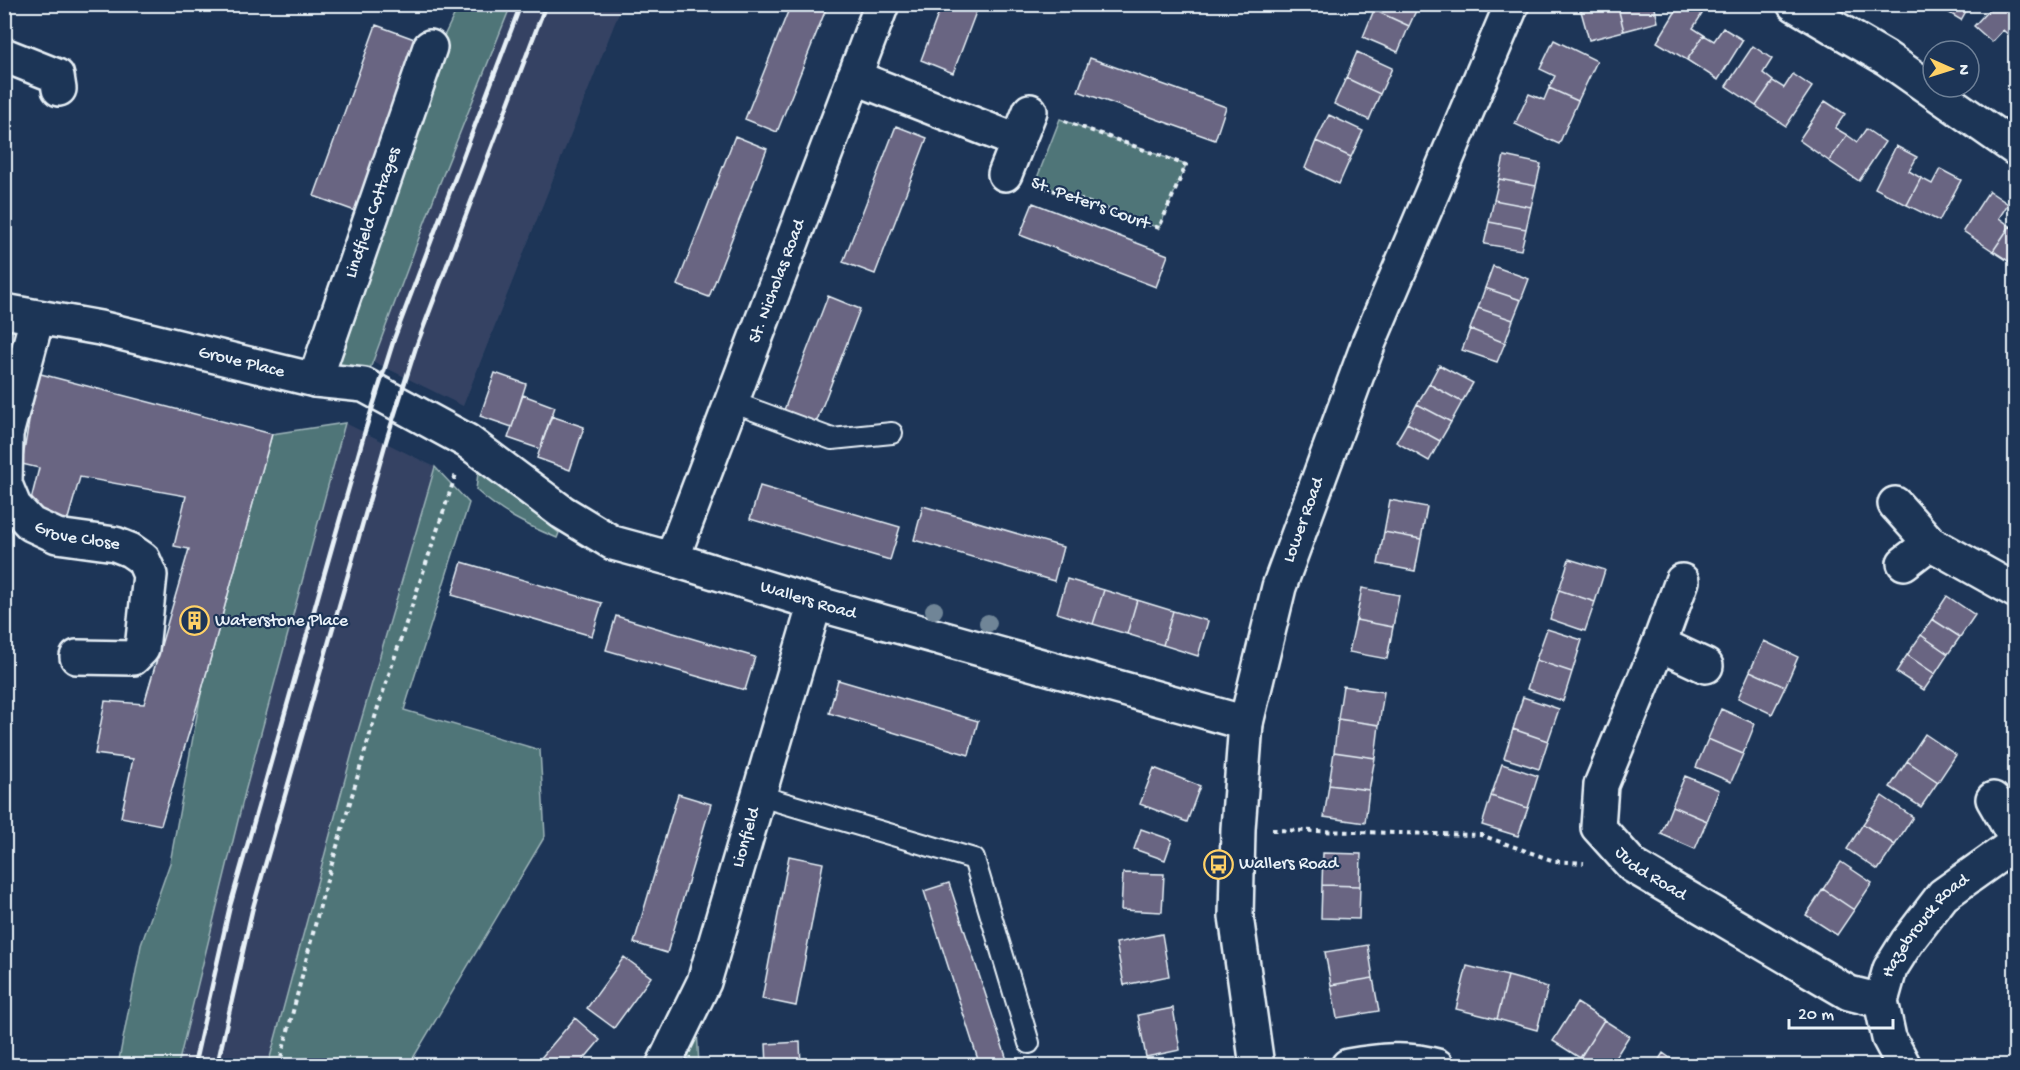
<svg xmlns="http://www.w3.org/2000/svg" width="2020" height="1070" viewBox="0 0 2020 1070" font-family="'Gochi Hand',sans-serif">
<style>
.built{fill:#344364}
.green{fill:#4f7578;stroke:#9cb3b8;stroke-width:1.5}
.building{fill:#696582;stroke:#e8f1f8;stroke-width:1.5}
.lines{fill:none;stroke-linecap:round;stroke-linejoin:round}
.lane-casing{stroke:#e8f1f8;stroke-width:24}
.street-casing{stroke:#e8f1f8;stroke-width:38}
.path{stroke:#e8f1f8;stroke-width:4;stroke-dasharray:4.5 4.5;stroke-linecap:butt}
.lane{stroke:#1d3557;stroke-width:20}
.street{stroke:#1d3557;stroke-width:33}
.rail{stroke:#e8f1f8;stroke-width:4.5}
.tree{fill:#6f8597}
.labels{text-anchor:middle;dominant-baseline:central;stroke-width:4.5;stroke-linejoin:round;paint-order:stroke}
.street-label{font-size:18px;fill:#e8f1f8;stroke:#1d3557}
.poi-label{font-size:18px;fill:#e8f1f8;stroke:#1d3557;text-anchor:start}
</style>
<rect width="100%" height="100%" fill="#1d3557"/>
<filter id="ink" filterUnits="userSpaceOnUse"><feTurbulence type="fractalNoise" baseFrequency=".0167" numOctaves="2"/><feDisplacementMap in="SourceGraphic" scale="12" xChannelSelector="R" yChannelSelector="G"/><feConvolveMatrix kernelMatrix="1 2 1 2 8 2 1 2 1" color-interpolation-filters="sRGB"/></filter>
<g filter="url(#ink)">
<path class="built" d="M459,5h163l-159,401 -125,-62z
M345,423l90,44 -77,264 -90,334 -140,1 170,-636z"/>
<path class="green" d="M459,5h52l-76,190 -71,190 -49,-5 118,-321z
M1060,119l126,46 -27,63 -124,-45z
M345,423l-100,369 -67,273h-60l23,-120 29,-82 31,-170 71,-259z
M479,464c30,21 52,47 80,69l-2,5c-33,-14 -54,-24 -81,-48z
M435,467l34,36 -65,207 136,40 5,86 -136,229h-141l90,-334z
M697,1029l2,36 -22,1z"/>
<path class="building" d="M791,4h37l-51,128 -32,-13z
M942,4h37l-26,69 -32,-13z
M1377,4h42l-10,22 -35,-16z
M1579,4h38l7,27 -35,9z
M1617,4h37l4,18 -34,9z
M1680,4h7l15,10 -9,14 11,7 -17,25 -30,-18z
M1943,4h27l-9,16 -20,-12z
M1994,4h22v31l-4,3 -9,-8 -11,12 -18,-16z
M1374,10l35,16 -11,26 -35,-15z
M376,25l41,15 -62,171 -41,-15z
M1723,28l20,12 -25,40 -31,-20 17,-25 10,6z
M1554,40l43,21 -19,40 -29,-13 6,-12 -15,-7z
M1753,46l19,13 -9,14 10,8 -17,25 -30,-20z
M1357,52l35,16 -12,26 -34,-16z
M1090,58l136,49 -11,33 -137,-49z
M1793,74l19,13 -26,39 -30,-20 17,-25 11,7z
M1346,78l34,16 -11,26 -35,-16z
M1549,88l29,13 -19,43 -44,-20 14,-30 15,6z
M1825,101l20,13 -10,14 12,7 -18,26 -30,-21z
M1329,115l34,16 -12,26 -35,-16z
M896,126l31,12 -52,136 -32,-12z
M1866,129l19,13 -26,39 -30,-20 18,-26 10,7z
M735,136l32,13 -58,148 -32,-12z
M1316,141l35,16 -12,27 -34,-16z
M1896,146l21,11 -8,14 12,7 -14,27 -32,-17z
M1504,156l37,8 -5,22 -37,-7z
M1940,169l21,11 -22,41 -32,-16 14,-27 11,6z
M1499,179l37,7 -5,21 -37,-7z
M1989,191l19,13 -9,14 11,8 -17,25 -30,-20z
M1494,200l37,7 -5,22 -37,-7z
M1033,203l135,52 -12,32 -136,-52z
M1489,222l37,7 -5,21 -37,-6z
M2010,226l6,3v37l-23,-15z
M1493,266l36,13 -8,21 -36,-12z
M1485,288l36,12 -8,20 -35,-12z
M828,296l32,13 -44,114 -32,-13z
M1478,308l35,12 -8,23 -35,-14z
M1470,329l35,14 -8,19 -35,-12z
M1439,365l34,18 -11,19 -33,-18z
M37,373l235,61 -71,259 -40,132 -40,-8 12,-58 -38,-5 10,-53 39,3 45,-155 -15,-3 12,-50 -106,-19 -13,45 -39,-10 11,-44 -17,-4z
M495,373l31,11 -14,43 -32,-11z
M1429,384l33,18 -11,20 -34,-18z
M523,395l32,12 -15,42 -32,-11z
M1417,404l34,18 -11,19 -33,-18z
M551,416l33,11 -14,43 -33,-12z
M1407,423l33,18 -11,20 -33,-19z
M760,486l140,41 -10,33 -140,-41z
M1390,500l37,7 -6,32 -37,-7z
M923,506l140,41 -9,34 -140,-41z
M1384,532l37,7 -6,32 -37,-7z
M1569,559l36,11 -10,32 -36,-12z
M462,562l140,41 -10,33 -140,-41z
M1067,579l37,11 -11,34 -36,-11z
M1362,588l37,7 -6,32 -37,-7z
M1104,590l33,10 -10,34 -34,-10z
M1559,590l36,12 -10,29 -35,-12z
M1947,596l28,19 -15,22 -28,-18z
M1137,600l36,11 -10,34 -36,-11z
M1173,611l35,10 -10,35 -35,-11z
M616,616l139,41 -10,33 -139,-40z
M1932,619l28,18 -12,17 -27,-19z
M1356,620l37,7 -6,32 -38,-7z
M1547,629l35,11 -10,32 -36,-12z
M1921,635l27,19 -13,20 -28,-19z
M1764,641l34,16 -13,30 -35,-16z
M1907,655l28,19 -11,16 -28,-18z
M1536,660l36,12 -9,29 -36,-12z
M1750,671l35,16 -13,27 -34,-16z
M838,680l140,41 -9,34 -140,-42z
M1343,686l41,6 -5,33 -41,-6z
M1523,697l36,12 -11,32 -35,-12z
M1721,709l34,15 -12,30 -35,-15z
M1338,719l41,6 -4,33 -41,-6z
M1513,729l35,12 -9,28 -35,-11z
M1925,734l31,21 -18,27 -31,-21z
M1708,739l35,15 -12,28 -35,-15z
M1334,752l41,6 -6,32 -40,-5z
M1907,761l31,21 -17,25 -31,-20z
M1502,764l36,12 -10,32 -37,-12z
M1154,768l46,18 -13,36 -47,-18z
M1685,776l34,14 -12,31 -35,-15z
M1329,785l40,5 -4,33 -41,-6z
M678,794l33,10 -44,149 -33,-10z
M1491,796l37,12 -10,28 -36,-11z
M1882,796l31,21 -18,28 -32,-21z
M1672,806l35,15 -12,28 -34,-15z
M1863,824l32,21 -17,25 -31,-21z
M1141,829l31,11 -7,20 -31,-11z
M1323,853l38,1 -1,32 -38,-1z
M789,856l34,7 -27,143 -34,-7z
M1841,862l31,21 -18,27 -31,-21z
M1123,873l41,1 -2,38 -41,-2z
M949,883l60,183h-29l-56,-175z
M1322,885l38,1 -1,33 -38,-1z
M1823,889l31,21 -17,25 -31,-20z
M1162,934l7,42 -45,9 -8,-42z
M1368,945l5,33 -42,7 -6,-33z
M624,957l27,20 -37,51 -27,-20z
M1467,966l41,10 -11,43 -41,-10z
M1508,976l40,11 -11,43 -40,-11z
M1373,978l6,33 -42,7 -6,-33z
M1577,1003l27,17 -24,38 -27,-17z
M1173,1008l7,42 -34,7 -8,-42z
M575,1018l25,22 -22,26h-44z
M1604,1020l25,16 -19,30h-17l-13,-8z
M800,1042l1,24h-34l-1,-22z
M1663,1053l18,13h-26z"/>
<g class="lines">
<defs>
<path id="lane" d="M732,402l100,37 60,-6
M760,796l214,63 55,184"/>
<g id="street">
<path d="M1794,4l92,54 130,91"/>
<path d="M4,55l53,21 2,13"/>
<path d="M854,77l163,64"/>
<path d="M1005,174l25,-63"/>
<path id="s1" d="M4,311l96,17 215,52 49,5 103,56 95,71 51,31 59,16 143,44 431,120"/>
<path id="s2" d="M37,318l-31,116 -1,50 9,22 17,18 26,12 58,8 15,6 13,9 7,16 -8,74 -9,9 -56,-1"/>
<path id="s3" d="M315,380l115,-333"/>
<path d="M1895,504l35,39 86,48"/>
<path id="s4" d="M672,559l210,-555"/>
<path d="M1904,563l26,-20"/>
<path id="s5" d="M1682,581l-23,63 -58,141 -3,42 35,39 216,127 32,8"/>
<path d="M1659,644l47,22"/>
<path d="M1993,799l23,40"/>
<path id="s6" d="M663,1066l41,-84 111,-379"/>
<path id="s7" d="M1257,1066l-21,-150 2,-87 8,-106 33,-136 90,-245 143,-338"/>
<path d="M1348,1066c29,-5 60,-9 89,0"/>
<path id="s8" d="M1904,1066l-15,-28 -8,-37 9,-32 17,-27 36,-47 73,-52"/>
</g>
</defs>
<use href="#lane" class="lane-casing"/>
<use href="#street" class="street-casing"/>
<path class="path" d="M1036,184l123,44 27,-63 -124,-45
M1272,830l209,5 73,26 30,2
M279,1066l44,-172 55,-187 78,-233"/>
<use href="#lane" class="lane"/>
<use href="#street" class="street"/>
<path class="rail" d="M194,1066l36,-160 135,-475 29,-92 127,-335
M217,1066l35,-155 135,-473 29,-91 130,-343"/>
</g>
<g class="tree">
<circle cx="934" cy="610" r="9"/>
<circle cx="988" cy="623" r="9"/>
</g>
</g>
<defs>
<symbol id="building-ring" viewBox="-11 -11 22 22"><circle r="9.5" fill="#1d3557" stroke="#ffd166" stroke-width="1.5"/><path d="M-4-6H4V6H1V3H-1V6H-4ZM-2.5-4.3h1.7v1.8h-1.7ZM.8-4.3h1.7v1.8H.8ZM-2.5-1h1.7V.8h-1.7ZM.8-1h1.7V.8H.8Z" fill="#ffd166"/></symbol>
<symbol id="bus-ring" viewBox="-11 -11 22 22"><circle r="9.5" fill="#1d3557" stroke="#ffd166" stroke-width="1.5"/><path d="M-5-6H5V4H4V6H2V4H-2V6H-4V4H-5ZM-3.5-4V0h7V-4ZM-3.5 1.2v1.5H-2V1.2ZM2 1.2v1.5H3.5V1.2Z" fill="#ffd166"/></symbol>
</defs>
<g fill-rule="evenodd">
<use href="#building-ring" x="178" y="604" width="33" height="33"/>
<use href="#bus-ring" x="1202" y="848" width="33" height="33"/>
</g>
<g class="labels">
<g class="street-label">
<text transform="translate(1090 204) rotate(20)">St. Peter's Court</text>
<text stroke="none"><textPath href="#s3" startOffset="177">Lindfield Cottages</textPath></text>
<text stroke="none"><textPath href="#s4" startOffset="297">St. Nicholas Road</textPath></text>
<text stroke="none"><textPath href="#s1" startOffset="243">Grove Place</textPath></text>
<text stroke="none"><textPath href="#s7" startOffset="556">Lower Road</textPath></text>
<text stroke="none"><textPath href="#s2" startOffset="267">Grove Close</textPath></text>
<text stroke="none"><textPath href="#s1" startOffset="867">Wallers Road</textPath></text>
<text stroke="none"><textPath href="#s6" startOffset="244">Lionfield</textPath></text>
<text stroke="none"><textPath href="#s5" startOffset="333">Judd Road</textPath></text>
<text stroke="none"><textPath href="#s8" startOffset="159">Hazebrouck Road</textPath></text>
</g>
<g class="poi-label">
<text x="215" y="621">Waterstone Place</text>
<text x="1239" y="864">Wallers Road</text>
</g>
</g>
<rect width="2020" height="1070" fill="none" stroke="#1d3557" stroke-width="24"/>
<rect x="12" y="12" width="1996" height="1046" fill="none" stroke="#e8f1f8" stroke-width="2" filter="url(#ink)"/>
<g transform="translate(1951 69) rotate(93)"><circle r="28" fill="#1d3557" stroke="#6e8097" stroke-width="1.5"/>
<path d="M0-4.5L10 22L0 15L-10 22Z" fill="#ffd166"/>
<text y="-9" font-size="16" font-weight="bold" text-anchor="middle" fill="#e8f1f8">N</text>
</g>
<path d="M1789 1019v9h104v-9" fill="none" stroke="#e8f1f8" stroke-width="3"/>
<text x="1798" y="1019" font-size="18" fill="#e8f1f8" stroke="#1d3557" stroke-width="4.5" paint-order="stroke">20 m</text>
</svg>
